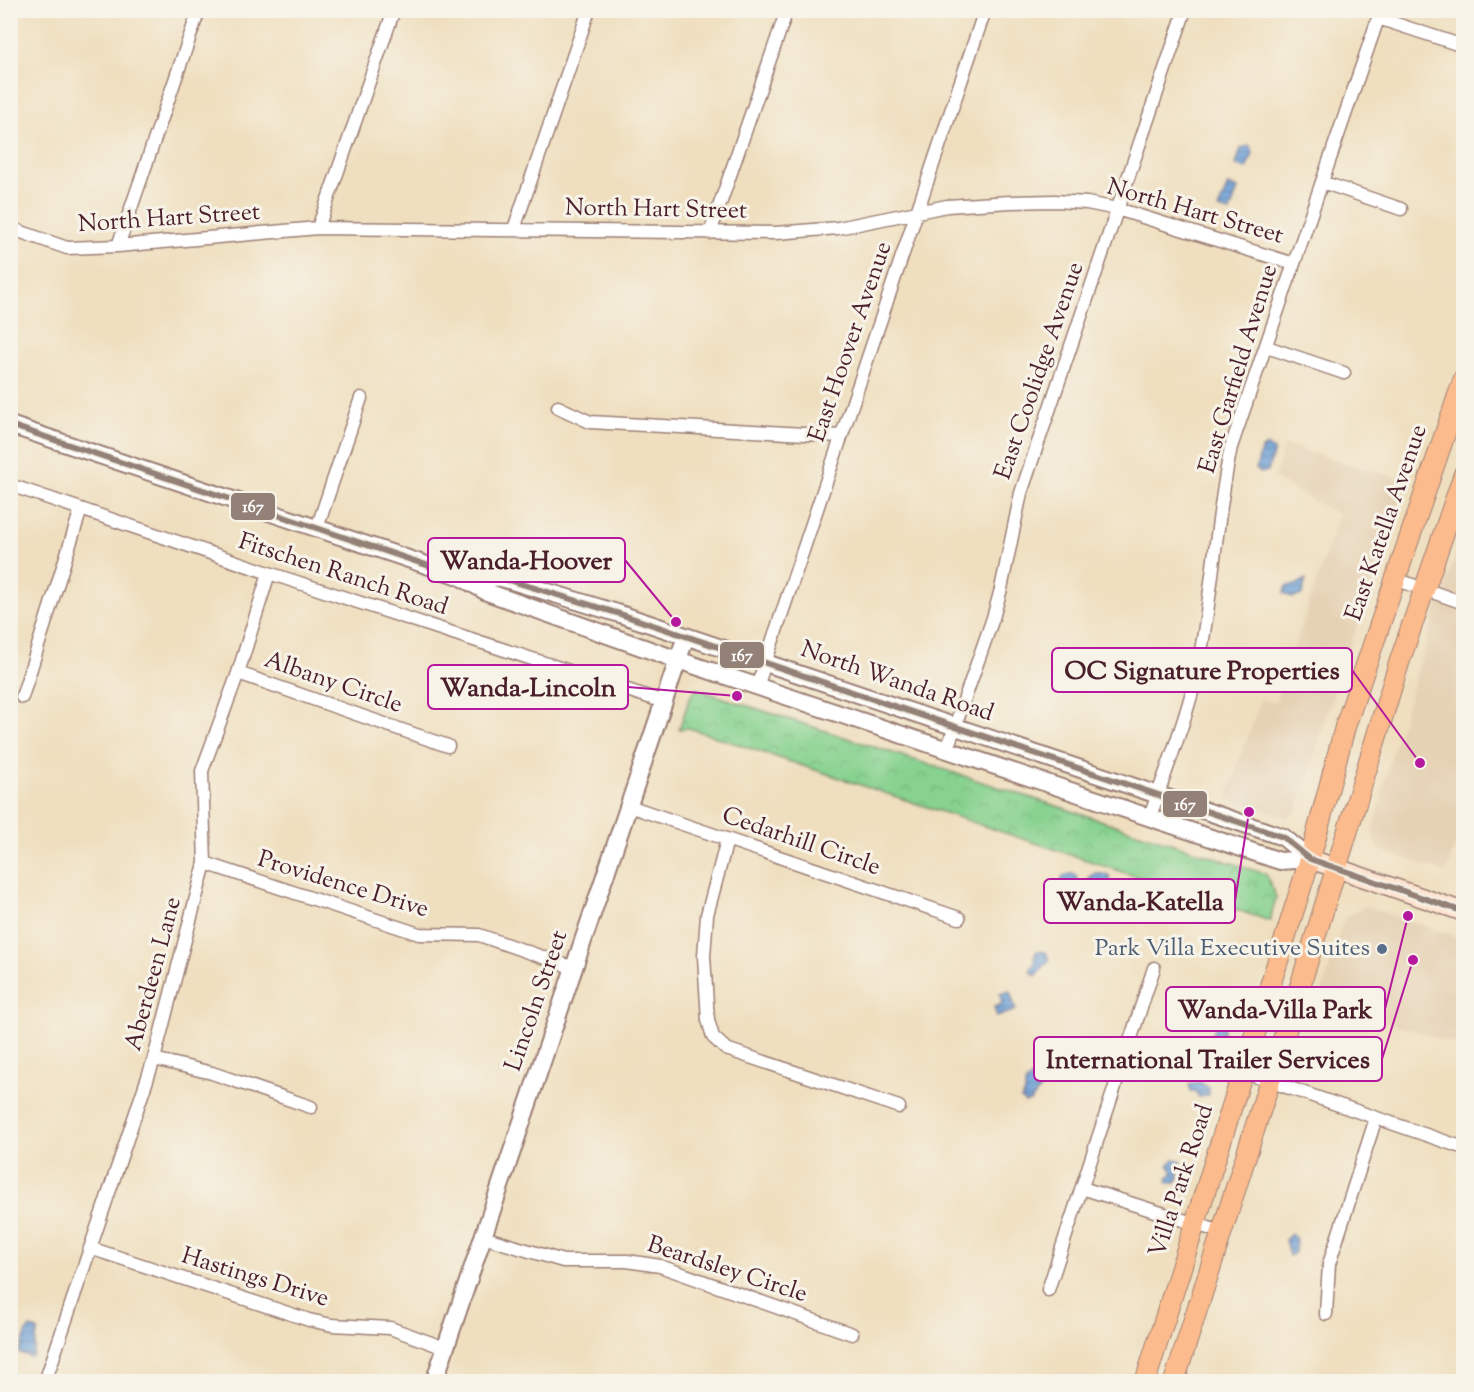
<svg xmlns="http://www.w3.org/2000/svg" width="1474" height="1392" viewBox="0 0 1474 1392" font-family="'Sorts Mill Goudy',serif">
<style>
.built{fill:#e5d1b4}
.park{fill:url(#park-crowns);stroke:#68785d;stroke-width:1.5}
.water{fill:url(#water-rules);stroke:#595e80;stroke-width:1.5}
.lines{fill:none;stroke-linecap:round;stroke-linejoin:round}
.minor-casing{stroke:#9c7f75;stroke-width:15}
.tertiary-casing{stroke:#9c7f75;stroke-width:20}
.secondary-casing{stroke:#9c7f75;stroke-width:21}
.primary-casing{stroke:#9c7f75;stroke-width:22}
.minor{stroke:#fff;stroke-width:12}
.tertiary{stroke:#fff;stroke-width:16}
.secondary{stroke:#fde4d1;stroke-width:18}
.primary{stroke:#fbbb8c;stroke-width:20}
.bus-1-casing{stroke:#f7f3e8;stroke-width:10}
.bus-1{stroke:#938177;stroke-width:6}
.service-dot{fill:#5c6f8a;stroke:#f7f3e8;stroke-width:2}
.labels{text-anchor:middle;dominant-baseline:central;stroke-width:6;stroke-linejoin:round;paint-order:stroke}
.street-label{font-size:24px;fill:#4a1f2b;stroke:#f7f3e8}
.service-label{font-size:24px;fill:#4e5e75;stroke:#f7f3e8;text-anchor:end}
.leader{fill:none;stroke:#b5179e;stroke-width:2}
.callout-dot{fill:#b5179e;stroke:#f7f3e8;stroke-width:2}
.callout{fill:#f7f3e8;stroke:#b5179e;stroke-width:2}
.callout-label{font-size:26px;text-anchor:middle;font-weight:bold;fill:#4a1f2b}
.line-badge{stroke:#f7f3e8;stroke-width:2}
.badge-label{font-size:16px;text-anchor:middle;font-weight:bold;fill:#fff}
</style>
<defs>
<pattern id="park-crowns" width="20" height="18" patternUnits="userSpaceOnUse" patternTransform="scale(1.5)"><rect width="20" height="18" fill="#87d28f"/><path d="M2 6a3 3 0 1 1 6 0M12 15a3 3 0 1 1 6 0" fill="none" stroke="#76b47c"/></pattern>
<pattern id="water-rules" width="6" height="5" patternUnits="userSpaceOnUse" patternTransform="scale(1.5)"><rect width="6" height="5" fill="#689dd5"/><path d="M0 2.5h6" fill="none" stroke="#587fad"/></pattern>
</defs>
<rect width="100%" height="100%" fill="#f7f3e8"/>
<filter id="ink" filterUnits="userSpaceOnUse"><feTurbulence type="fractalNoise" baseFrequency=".0167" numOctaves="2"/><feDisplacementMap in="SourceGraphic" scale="12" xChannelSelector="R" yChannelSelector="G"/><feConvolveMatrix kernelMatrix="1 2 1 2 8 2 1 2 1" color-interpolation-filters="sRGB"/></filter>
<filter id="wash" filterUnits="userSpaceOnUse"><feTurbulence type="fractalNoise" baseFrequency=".008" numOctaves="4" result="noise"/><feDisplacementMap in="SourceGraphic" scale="24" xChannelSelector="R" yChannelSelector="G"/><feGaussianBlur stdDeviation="1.35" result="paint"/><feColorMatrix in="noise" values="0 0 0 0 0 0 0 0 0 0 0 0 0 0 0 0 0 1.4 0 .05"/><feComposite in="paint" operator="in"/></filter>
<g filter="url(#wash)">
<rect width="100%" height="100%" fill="#efdfbf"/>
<path class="built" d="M1285,445l121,36 -80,235 -27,90 -2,5 -10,6 -61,-18 35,-100 14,4 64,-188 -65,-37z
M1463,534v288l-17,51 -65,-23 -9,-15 19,-78 40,-131z
M1366,906l97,33v108l-144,-48 26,-83z"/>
<path class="park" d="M696,689l570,185 10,23 -6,24 -581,-193 -10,1 11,-32z"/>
<path class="water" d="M1250,146l3,7 -7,16 -10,-4 5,-17z
M1228,185l10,4 -8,23 -12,-3z
M1267,446l7,4 -6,21 -7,2 -5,-4 5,-19z
M1306,579l-4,16 -9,3 -9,-5 2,-7 10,-1z
M1095,873l13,2 2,4 -3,4 -13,4 -6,-3 1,-6z
M1071,874h4l2,5 -9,13 -4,2h-3l-3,-4 5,-14z
M1037,951l9,1 3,8 -13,16 -6,-5 5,-8 -1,-7z
M1010,991l6,19 -19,7 -3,-10 8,-3 -2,-10z
M1217,1023l7,4 -4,26 -5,1 -5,-14z
M1030,1078l7,1 3,5 -1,7 -9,11 -5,1 -4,-4 4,-6v-9z
M1199,1081l10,7v7l-10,2 -4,-6h-4l-2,-6z
M1174,1159l8,2 -3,6v11l-4,5h-7l-1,-4 6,-7 -5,-7z
M1291,1234l5,5 -1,14 -6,3 -4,-16z
M30,1328l8,2 -5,25 -2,2 -12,-4 9,-24z"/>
</g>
<g filter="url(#ink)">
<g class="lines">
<defs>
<path id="minor" d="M1378,18l79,26
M1322,182l79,27
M10,228l57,20 51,-2 200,-18 458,5 62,-5 109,-22 63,-4 45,-1 32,2 30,6 177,55
M318,228l76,-218
M514,229l75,-219
M710,233l77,-223
M118,246l81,-236
M1267,347l77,26
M558,407l32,15 251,14
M10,485l259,88 395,129
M317,528l44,-130
M1395,579l69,24
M238,673l210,73
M757,687l228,-677
M22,697l59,-188
M947,749l46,-131 8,-29 20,-96 164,-483
M629,806l330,112
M1150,817c18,-54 42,-110 51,-166 12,-68 16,-137 30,-204l150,-437
M727,840l-20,75 -3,41 4,64 5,17 13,12 173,58
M205,863l214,71 60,1 95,33
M154,1059l58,14 99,34
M1243,1072l221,76
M1082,1188l139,44
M483,1237l80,24h64l33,5 192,68
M90,1248l219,72 23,5 58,3 55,20
M1048,1290l106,-322
M1326,1314l3,-50 47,-146
M45,1382l109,-323 51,-196 -3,-92 36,-98 31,-100"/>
<path id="tertiary" d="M10,425l449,151 28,16 191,68 602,201 30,-2
M463,576l39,2 118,36 663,223 27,22
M434,1382l252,-746"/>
<path id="secondary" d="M1310,859l154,53"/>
<path id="primary" d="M1145,1382l165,-523 35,-132 119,-349
M1174,1382l128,-402 97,-317 65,-189"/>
</defs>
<use href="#minor" class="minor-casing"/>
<use href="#tertiary" class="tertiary-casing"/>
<use href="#secondary" class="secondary-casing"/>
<use href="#primary" class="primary-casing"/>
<use href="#minor" class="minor"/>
<use href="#tertiary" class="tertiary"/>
<use href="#secondary" class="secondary"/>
<use href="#primary" class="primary"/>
<defs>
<path id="bus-1" d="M10,425l449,151 43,2 118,36 663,223 27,22 154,53"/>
</defs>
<use href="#bus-1" class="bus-1-casing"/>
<use href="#bus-1" class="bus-1"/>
</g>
</g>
<circle class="service-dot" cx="1382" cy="949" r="6"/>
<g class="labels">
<g class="street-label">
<text transform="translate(656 210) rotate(1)">North Hart Street</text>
<text transform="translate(1195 212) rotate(16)">North Hart Street</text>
<text transform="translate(169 219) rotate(-4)">North Hart Street</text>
<text transform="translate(851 342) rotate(-71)">East Hoover Avenue</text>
<text transform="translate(1239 369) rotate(-73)">East Garfield Avenue</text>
<text transform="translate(1040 371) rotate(-71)">East Coolidge Avenue</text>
<text transform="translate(1387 523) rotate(-71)">East Katella Avenue</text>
<text transform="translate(343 575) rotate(18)">Fitschen Ranch Road</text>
<text transform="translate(897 682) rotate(19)">North Wanda Road</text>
<text transform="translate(333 683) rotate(19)">Albany Circle</text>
<text transform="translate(801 842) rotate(19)">Cedarhill Circle</text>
<text transform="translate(343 885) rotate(17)">Providence Drive</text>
<text transform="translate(154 974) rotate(-75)">Aberdeen Lane</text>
<text transform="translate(537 1001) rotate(-71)">Lincoln Street</text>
<text transform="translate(1182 1181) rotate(-72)">Villa Park Road</text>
<text transform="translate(727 1270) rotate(18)">Beardsley Circle</text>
<text transform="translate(255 1278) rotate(17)">Hastings Drive</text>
</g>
<g class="service-label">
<text x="1370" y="949">Park Villa Executive Suites</text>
</g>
</g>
<path class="leader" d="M676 622L625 560M1420 763L1352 670M737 696L628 687M1249 812L1235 901M1408 916L1385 1009M1413 960L1382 1059"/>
<g class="callout-dot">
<circle cx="676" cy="622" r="6"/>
<circle cx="1420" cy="763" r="6"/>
<circle cx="737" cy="696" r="6"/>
<circle cx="1249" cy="812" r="6"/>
<circle cx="1408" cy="916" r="6"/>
<circle cx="1413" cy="960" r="6"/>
</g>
<g class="callout">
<rect x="428" y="538" width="197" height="44" rx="6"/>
<rect x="1052" y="648" width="300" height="44" rx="6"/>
<rect x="428" y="665" width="200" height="44" rx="6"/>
<rect x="1044" y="879" width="191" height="44" rx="6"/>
<rect x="1166" y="987" width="219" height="44" rx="6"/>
<rect x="1034" y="1037" width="348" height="44" rx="6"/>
</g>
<g class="callout-label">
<text x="526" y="569">Wanda-Hoover</text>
<text x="1202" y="679">OC Signature Properties</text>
<text x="528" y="696">Wanda-Lincoln</text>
<text x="1140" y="910">Wanda-Katella</text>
<text x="1275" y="1018">Wanda-Villa Park</text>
<text x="1208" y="1068">International Trailer Services</text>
</g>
<g class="line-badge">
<rect x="230" y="492" width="46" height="29" rx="6" fill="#938177"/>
<rect x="719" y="641" width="46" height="28" rx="6" fill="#938177"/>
<rect x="1162" y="790" width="46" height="28" rx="6" fill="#938177"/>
</g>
<g class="badge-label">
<text x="253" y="512">167</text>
<text x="742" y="661">167</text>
<text x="1185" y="810">167</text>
</g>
<rect width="1474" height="1392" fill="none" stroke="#f7f3e8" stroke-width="36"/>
</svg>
